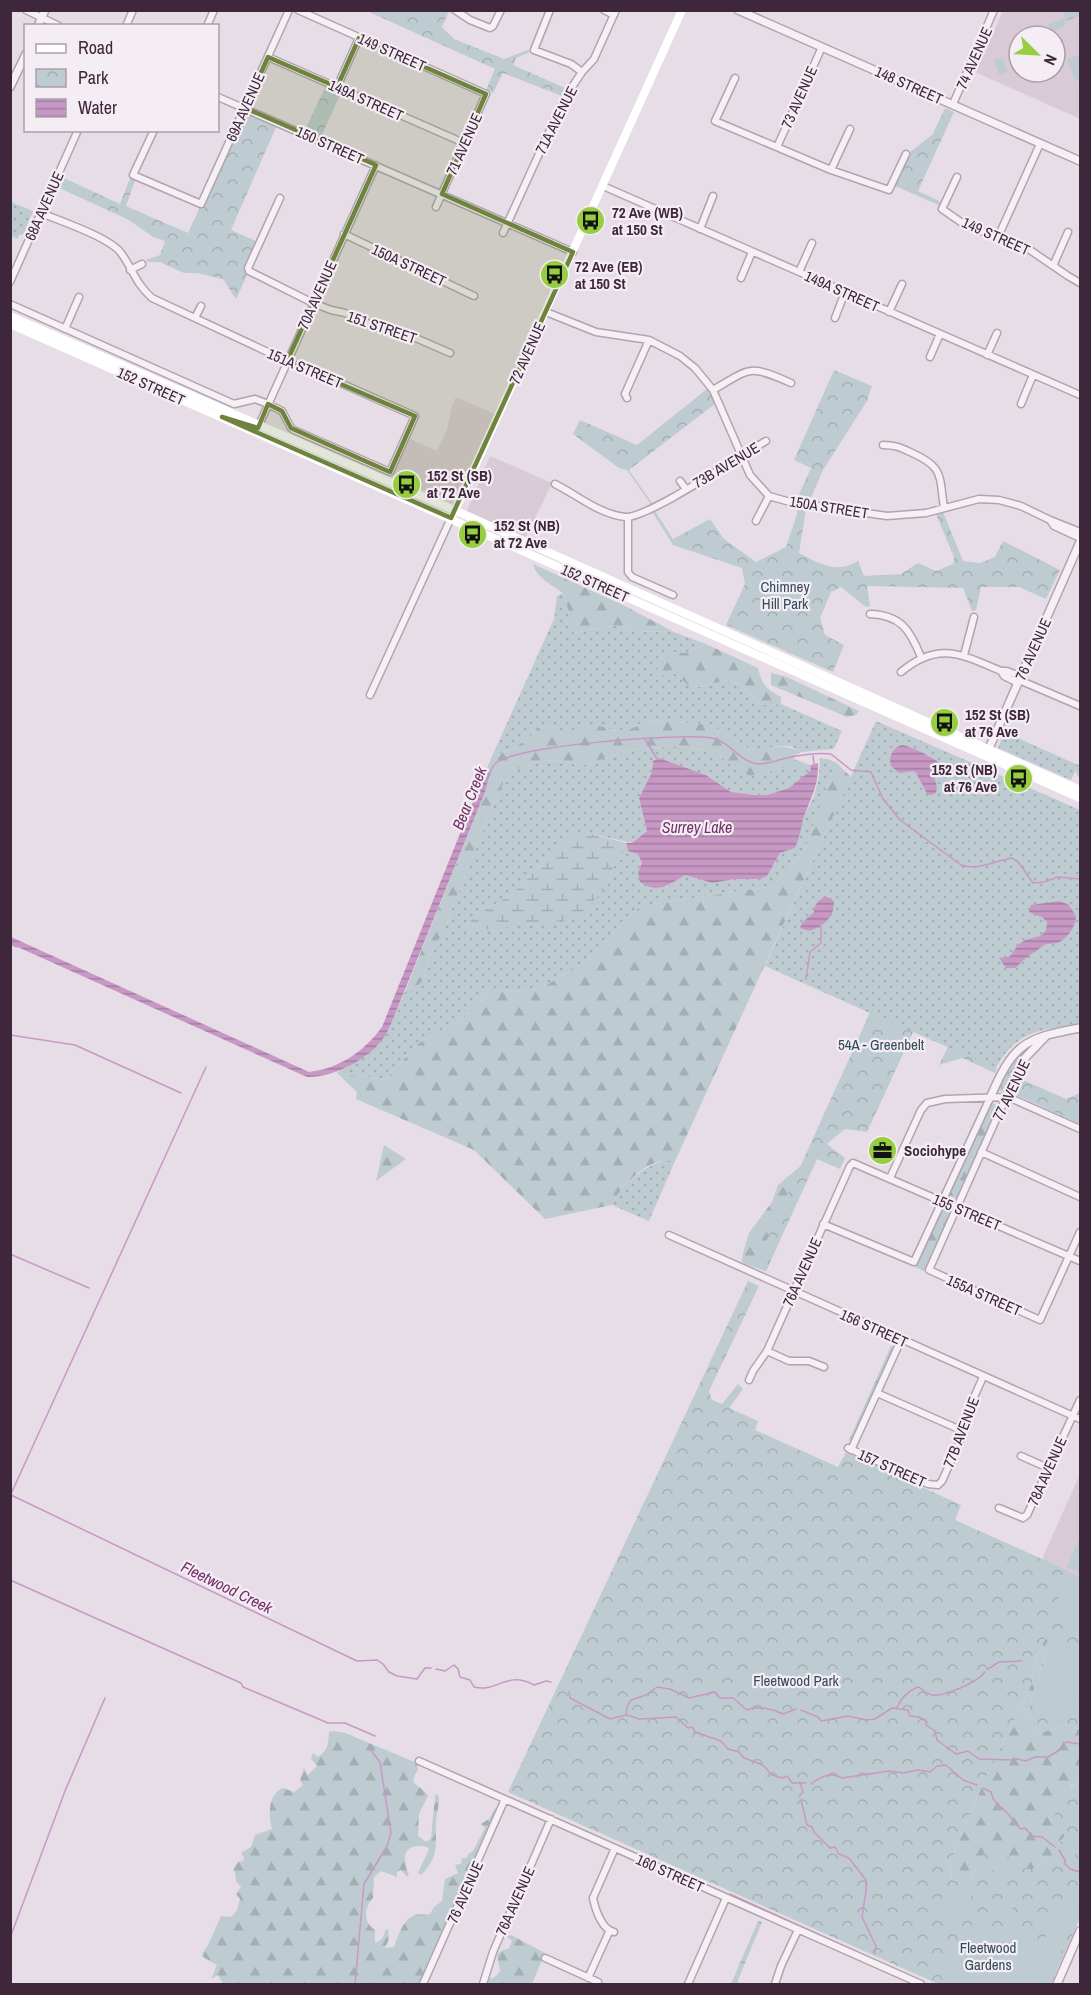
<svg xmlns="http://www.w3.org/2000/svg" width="1091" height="1995" viewBox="0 0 1091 1995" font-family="'Archivo Narrow',sans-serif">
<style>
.built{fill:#d9cbd6;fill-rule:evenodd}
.grass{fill:url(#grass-dots)}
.forest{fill:url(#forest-firs)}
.wetland{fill:url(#wetland-marsh)}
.park{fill:url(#park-crowns)}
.garden{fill:#beccd1}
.water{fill:url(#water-rules)}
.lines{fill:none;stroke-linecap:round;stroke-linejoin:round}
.stream{stroke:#c898c5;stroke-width:1.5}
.minor-casing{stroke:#b1a3af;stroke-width:9}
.tertiary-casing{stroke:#b1a3af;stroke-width:10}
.minor{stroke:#f6f0f5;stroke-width:6}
.tertiary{stroke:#f6f0f5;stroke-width:7}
.secondary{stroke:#fff;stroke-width:8}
.marked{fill:#6e833d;fill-opacity:0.2;stroke:#6e833d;stroke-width:4.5;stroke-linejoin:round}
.labels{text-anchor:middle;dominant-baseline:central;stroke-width:4.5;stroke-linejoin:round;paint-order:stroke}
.street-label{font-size:15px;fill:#3e273a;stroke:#f5edf4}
.poi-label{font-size:15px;font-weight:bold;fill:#3e273a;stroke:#f5edf4;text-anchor:start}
.park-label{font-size:15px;fill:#344c5a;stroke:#f5edf4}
.water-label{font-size:16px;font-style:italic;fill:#72316b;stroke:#f5edf4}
</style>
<defs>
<pattern id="grass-dots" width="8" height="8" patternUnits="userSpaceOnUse" patternTransform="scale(1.5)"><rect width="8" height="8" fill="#beccd1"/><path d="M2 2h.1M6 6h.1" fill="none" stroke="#a4afb4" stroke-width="1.8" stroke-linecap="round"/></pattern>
<pattern id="forest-firs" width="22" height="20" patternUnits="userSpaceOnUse" patternTransform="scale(1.5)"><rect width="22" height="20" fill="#beccd1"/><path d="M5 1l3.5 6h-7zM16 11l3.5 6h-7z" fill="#a4afb4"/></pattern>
<pattern id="wetland-marsh" width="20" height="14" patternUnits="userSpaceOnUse" patternTransform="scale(1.5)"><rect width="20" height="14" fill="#beccd1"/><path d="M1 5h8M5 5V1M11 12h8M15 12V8" fill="none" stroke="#a4afb4"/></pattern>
<pattern id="park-crowns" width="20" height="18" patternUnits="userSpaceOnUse" patternTransform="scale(1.5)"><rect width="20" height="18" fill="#beccd1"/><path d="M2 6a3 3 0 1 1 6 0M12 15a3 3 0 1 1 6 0" fill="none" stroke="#a4afb4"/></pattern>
<pattern id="water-rules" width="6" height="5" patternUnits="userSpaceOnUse" patternTransform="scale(1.5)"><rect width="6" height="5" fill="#c898c5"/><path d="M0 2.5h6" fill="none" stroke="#a47ca1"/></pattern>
</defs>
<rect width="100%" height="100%" fill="#e7dde6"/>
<path class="built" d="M1003,11h77v108l-105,-47zM1019,36h36v36h-36z
M456,397l39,17 -43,89 -53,-24 -7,-5 18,-35 27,12 10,-21 4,-21z
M490,456l62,27 -26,54 -59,-26z
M1080,1474v102l-38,-17z"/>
<path class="grass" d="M11,202l22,9 -10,24 -3,-1 -3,5 -6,-3z
M563,593l6,20 -2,11 7,9 42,-8 19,6 39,1 32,12 -20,9 -25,23 10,-6 17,15 12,2 25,-7 17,5 10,11 12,9 17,-1 61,27 -8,18 -33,3 -11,-6h-10l-29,4 -42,-26 -63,-3 -13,7 -17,3 -19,-6 -38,11 -7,-9 -11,-1c-15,14 -27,26 -48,28l61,-135 3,-23z
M876,721l204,89v213c-38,8 -63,6 -84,45l-83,-36 -36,78 -63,27 56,-124 -105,-47z
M1004,732l74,33 2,-2v15l-3,-3 -1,-5 -5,10 -73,-32z
M672,746l42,5 25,21 12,4 31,-8h24l4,-3 1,5 -22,18 -22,7h-12l-24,-3 -25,-17 -47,-17 -5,2 -2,12 -13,26 8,33 -15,12 -45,-10 -22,7 -54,55 -33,19 -13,12 140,-38 14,-33 9,-4 10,3 4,9 -4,9 28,15 19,-12 27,8 23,-4h26l6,-3 13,-23 14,-5 10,-32 10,-20 5,-21 1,-17 8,1 9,4 -4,6 -28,81 -31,36 -134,20 -49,52 -43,26 -17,7 -41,-1 -24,26 -47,27 -33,36 -49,-6 30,-19 24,-30 15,-35c22,-2 19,-19 25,-36 3,-7 8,-14 12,-21l51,-130 10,-20 14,-13 25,-9 20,1 17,5 51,-16z
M662,1161h13l-26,60 -37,-16c9,-21 29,-36 50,-44z"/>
<path class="forest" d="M533,564l90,41 51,27 -39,-1 -19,-6 -42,8 -7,-9 2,-11 -6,-20c-11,-8 -27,-15 -30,-29z
M706,644l52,24c4,16 8,21 23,29v7l-17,1 -12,-9 -10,-11 -17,-5 -25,7 -12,-2 -17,-15 -10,6 -7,-3 18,-21 14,1z
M771,673l16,4 72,34 -3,4 -9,2 -76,-32z
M646,721l63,3 42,26c18,-3 33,-7 50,2l-6,3 -1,4 16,6 -4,3h-24l-31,8 -12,-4 -25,-21 -42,-5 -41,4 -51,16 -17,-5 -20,-1 -25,9 -14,13 -10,20 -51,130c-4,7 -9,14 -12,21 -6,17 -3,34 -25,36l79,-197 4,-17 -11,14 15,-35c21,-2 33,-14 48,-28l11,1 7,8 38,-10 19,6 17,-3z
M837,763l14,14 -176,384c-4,0 -10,0 -14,0 -20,5 -41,26 -49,44l-67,14 -71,-69 -118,-51 1,-7 -20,-19 49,6 33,-36 47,-27 24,-26 41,1 17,-7 43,-26 49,-52 134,-20 31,-36 28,-81z
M990,1102l9,4 -42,93 -9,-4z
M384,1145l22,14 -30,22z
M821,1149l-55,122 -24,-8 1,-10 6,-20 23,-31 6,-17z
M942,1208l9,5 -27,58 -9,-4z
M1047,1634l-1,17 -23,76 16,6 29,-8 12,4v51l-9,6 -15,45 8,3v3l-5,6 13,6 5,6 -9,10 -18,-8 -17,12h-6l-16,-11 -29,4 -8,10 -3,8 -12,2 -7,-2 -2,-17 31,-75 51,-105 4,-23z
M334,1731l11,2 72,30 1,7c-12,17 3,13 10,26l-9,18 -1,22 7,5h3l3,-3 4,-42 2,-2 2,4c0,8 -2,16 -3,23 -1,24 4,35 -15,54l-3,-2 11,-24 -2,-2c-23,-5 -26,10 -18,28l-2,2 -6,-7 -4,2v5l-16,-6 -7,6 -1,21c-9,9 -10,25 2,32v13l7,-4 4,-10h2l1,10 -4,9 9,-1c4,-11 9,-28 21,-32 5,-1 10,0 15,-1l4,-7 8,-6 3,-22 13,-6 -3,-8 6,-1 1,-6h5l1,-4 5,-3 12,-23 -4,-4 8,-5 6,-11 2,2 -57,131c-10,13 -13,29 -21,43h-196l-5,-9 -7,4 6,-14 -14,-8 -1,-3 7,-11 12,-27 10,1 6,-7 3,-11 -4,-5 5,-7 -5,-6 -1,-9 -2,-2 5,-8 5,-1 1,-3 -3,-5 10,-6 4,-12 17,-6c-4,-13 -4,-35 11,-41l11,4 9,-7 -3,-5 4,-12 4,7 9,-9 -6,-7 2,-6 5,4c11,-7 10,-14 11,-25z
M511,1935l34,18 -13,31h-45l2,-5 6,-2 5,-6 -3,-15 2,-4 10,-4 3,-7 -6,-5z"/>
<path class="wetland" d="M587,833l39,10 2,8 -9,4 -14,33 -27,31 -111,13 -2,-6 13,-12 33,-19 54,-55 12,-6z"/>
<path class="park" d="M1071,10l9,1v5l-14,5 -2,6 -13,5 -3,-8 16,-6 2,3 -3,-8z
M367,11h82l-7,16 12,12 50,20 24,-9 2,2 -14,6 -3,7 52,23 -3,8 -59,-23 -10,20 -7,-3 9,-21z
M327,84l15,7 -22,48 -16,-7z
M945,108l9,4 -36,79 25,12 -2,3 -48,-21 16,-32 24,-19z
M245,110l32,15 -46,105 27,12 -13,29 3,2 -12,26 -13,-20 -26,-6h-13l-24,-11h-12l-2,-2 14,-5 5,-14 -12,-4 -24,-17 -72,-33 5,-10 58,27 11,-28 5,2 -10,28 62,27z
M834,370l38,16 -5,15 -44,69 -17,39 -7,44c21,11 37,21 59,8l6,15 37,-2 17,-11 18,8 17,-7 1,-7 -18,-43 7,-2 20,49 17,2 15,-6 8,-16 57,29 -14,29 -27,-12h-38l-5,23 -4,1 -9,-23 -96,-2 3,20 -4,1 -25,-20 -10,5 -11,26 5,17 19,10 -11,27 -107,-47 19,-41 -3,-16 -69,-23 -20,-32 -1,-7 -25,-36 -8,-2 -46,-34 7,-14 57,25 70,-56 9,14 -87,67 25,36 1,5 18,28 37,-20 14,20 32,23 30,-15 11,-33 -1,-13 15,-33 -17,-8z
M870,1013l43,19 -46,100 -22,-3 -18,15 18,14 -5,11 -23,-10 -51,112 -11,-5z
M1038,1040l-13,14 -18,37h-12l20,-35z
M948,1047l49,21 -2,5 -33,-15 -23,7z
M1021,1079l45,20 14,-6v31l-66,-30z
M748,1281l11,5 -50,105 3,9 10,4 16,-20 5,5 -14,19 29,13 -3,9 83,37 8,-15 115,53 -6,15 125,56v153l-12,-4 -29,8 -16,-6 23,-76v-15l-10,24 -4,23 -51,105 -31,75 2,17 7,2 3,-3 9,1 3,-8 8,-10 3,-16 26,12 16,11h6l17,-12 18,7 8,-9 -4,-6 -13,-6 5,-6v-3l-8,-3 -4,-8c4,-17 13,-34 28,-43v138l-29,66h-113l-430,-192z
M891,1346l4,2 -42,94 -4,-2z
M758,1921l4,1 -24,58v4h-7z"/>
<path class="garden" d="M1080,54v24l-5,3 -8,-22z
M1002,57l6,15 -9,3 -5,-15z
M1080,1537v36l-13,-6z
M1063,1577l17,8v55c-25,-16 -25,-37 -17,-63z
M1051,1637l29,9v50l-5,21 -43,-12z
M995,1855l17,8 -6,14 -17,-8z
M962,1887l11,5 -15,36 -24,-11 9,-22 13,6z
M1006,1894l11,5 -11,22 -11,-5z
M1064,1898l16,7 -32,79h-107c3,-8 1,-14 4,-23l10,-6 17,-31 20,3 4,-2 46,21z"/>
<path class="water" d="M903,745c12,3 24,10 34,16l2,5 -5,10 3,11 -1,6 -5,2 -4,-1 -12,-23 -16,2 -8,-7c-3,-9 2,-20 12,-21z
M659,758l47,17 25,17 24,3h12l22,-7 22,-18 -1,-5 8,-2c1,23 -8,36 -15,56 -2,10 -4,20 -8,29l-15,5 -13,23 -6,3h-26l-23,4 -27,-8c-16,10 -27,19 -45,7l-2,-10 4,-9 -4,-9 -10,-3 -2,-8h6l15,-12 -8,-33 13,-26 1,-11z
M490,773l-5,19 -94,232c-3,5 -5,12 -9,16 -16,20 -49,38 -75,37l-296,-133v-7l298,135c32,-4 55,-21 73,-45l96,-238z
M824,897l7,1 3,4c0,16 -10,23 -24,29l-10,-3 2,-5 12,-11c0,-7 4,-11 10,-15z
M1060,901l9,4 7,11c0,10 -9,24 -19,27 -5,1 -10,0 -14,3 -10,7 -20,13 -27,22h-10l-7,-10 10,-1c5,-5 8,-12 13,-15 12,-7 25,-2 25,-20l-5,-5 -13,-5 2,-7z"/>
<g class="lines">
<path class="stream" d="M645,739l12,20
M813,756l1,8
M489,775c2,-4 3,-9 7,-12 22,-18 185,-30 216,-25 18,3 28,25 47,26 9,0 19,-4 27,-6 14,-3 31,-6 45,-4l20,16 20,2 12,27 17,21 61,45c16,6 34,-4 51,-7l7,5 14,20 11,-1 14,-5 22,2
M10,944l7,3
M806,979l4,-27 11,-9v-19
M10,1035l65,10 106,48
M10,1254l79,34
M11,1495l346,166 20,-1 6,4 6,8 8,4 20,3 8,-11h6
M10,1496l196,-429
M10,1580l231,103 2,4 85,36h17l30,13
M436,1669l9,2 9,-6 4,4 2,8 10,3 4,7c24,6 32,-17 60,-2l12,-4 5,1
M988,1669l11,-7 23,-1
M569,1692l1,6 40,21 16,-4 1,-8 4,-7 15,-5 11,-8 13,2 19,9 26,-6 5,6h13l14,12c10,-5 26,-1 36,4l13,-5
M897,1708c3,-9 13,-19 22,-21 4,3 8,7 13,8 12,2 46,-13 53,-23
M801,1710l17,7 3,4 27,-5 18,4 9,-1 17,-11 16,2 2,6 9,1 7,4v4l9,6 2,9 19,14 12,-3 11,8 34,1 4,-1 9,2 9,-4h13l10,-6 8,-9 14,2
M627,1715l12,4 37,-2 12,11 4,-1 3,5 26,9 7,8 11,3 5,6 19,7 9,10 10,3 5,-2 5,7h14
M811,1784c9,-7 20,-13 31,-6l47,-7 14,2 15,-3 12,2 7,-6 9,-1 17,15 14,5
M983,1788l8,4c2,11 7,11 14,19 7,6 8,11 16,18l4,-1 7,8 10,1 13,10
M799,1796l4,-4 -3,-10
M801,1800l6,25 5,2 2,5 16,16 5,-1 4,7 10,4 17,22v11l-4,26 14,29 -1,8
M1059,1850l6,10v4l5,5 10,3
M730,1894l134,61
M10,1938l55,-147 40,-93
M355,1984l9,-100 23,-38 4,-13 -11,-71 -10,-13"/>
<defs>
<path id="minor" d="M26,10l33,16
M298,10l188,84 -50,113
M455,10l15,10 20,8 3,-2 8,-16
M550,10l-16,40 37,14 11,8
M604,10l10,5
M126,26l7,-16
M207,26l7,-16
M268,57l196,86
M735,78l-20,43 116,49 58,20 17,-36
M337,87l22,-49
M218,97l355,155
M953,104l41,-94
M154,130l-21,45 68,29 88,-194
M777,147l45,-100
M831,170l19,-41
M957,177l-15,32 23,16 62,23 41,28 12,7
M603,186l477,209
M280,198l-32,70 1,3 64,32 18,7 14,3 40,18 17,1 48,21
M700,229l13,-33
M503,233l61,-134 18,-27 12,-13 22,-49
M344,234l130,62
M998,237l42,-93
M1053,266l15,-34
M130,270l12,-6
M799,272l13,-29
M741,278l11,-26
M10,282l68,-152
M10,304l224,100 21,-5 13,5 14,7 9,17 3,2 96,42 25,-56 -86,-38 -12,-3 -165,-77c-17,-15 -19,-29 -31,-45 -12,-16 -61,-32 -80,-40
M546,312l50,20 53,8 31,16 15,12 18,22 37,85 19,21 21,6 97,14 39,-3 53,-14 20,1 22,6 29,14 30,12
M889,312l13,-28
M195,318l6,-12
M835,318l10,-26
M65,329l14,-32
M987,355l10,-22
M930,357l10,-23
M713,390c38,-22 35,-26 78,-7
M627,398l-2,-4 24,-54
M1021,404l12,-29
M259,425l117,-260
M883,445c11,0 17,2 27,7 34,15 29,22 34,56
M680,481l6,8
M555,484c22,11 44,30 70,33 22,2 116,-62 141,-76
M628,517v55l4,5 41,18
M1050,520l4,6 26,12
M756,521l13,-25
M870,614c31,1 40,16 51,43
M964,655l10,-38
M1001,671h6l14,6
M901,672c37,-31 60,-18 100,-1l3,5 14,7
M1019,680l61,26
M370,695l81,-177
M1006,1097l-77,173 111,50 40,-88
M981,1152l99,45
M890,1178l31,-68 6,-7 18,-4 63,-2 72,32
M823,1224l91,38 76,-164
M669,1235l411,184
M767,1351l22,10h20l15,6
M749,1380l4,-9 14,-20 83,-185 3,-3 227,98
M877,1393l86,38
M848,1448l80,36 10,1 4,-4 18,-40 7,-28 16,-36
M851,1450l50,-110
M1021,1456l27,12
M999,1508l24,10 4,-3 53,-115
M419,1761l502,223
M614,1932c-12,-2 -19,-23 -21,-34l22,-50
M545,1958l53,24
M588,1978l21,-46
M423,1984l82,-185
M483,1984l10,-32 58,-133
M688,1984l38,-86
M775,1984l6,-18 17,-36"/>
<path id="tertiary" d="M738,10l342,151
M38,26l7,-16
M10,87l16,-33
M987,753l93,-211
M1006,1097l17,-37 22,-23
M990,1098c23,-53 33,-60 90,-70
M1057,1984l23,-53"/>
</defs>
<use href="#minor" class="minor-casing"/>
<use href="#tertiary" class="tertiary-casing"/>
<use href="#minor" class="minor"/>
<use href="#tertiary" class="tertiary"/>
<path class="secondary" d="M10,316l453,198 617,276
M10,324l1070,474
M453,515l229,-505"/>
</g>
<path class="marked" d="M359,38l127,56 -44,100 131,58 -122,266 -229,-101 36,11 10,-24 14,7 9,17 99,44 25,-56 -128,-55 89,-196 -131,-57 23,-51 69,30z"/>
<defs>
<symbol id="bus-disc" viewBox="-11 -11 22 22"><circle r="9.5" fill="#96ce40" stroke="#f5edf4"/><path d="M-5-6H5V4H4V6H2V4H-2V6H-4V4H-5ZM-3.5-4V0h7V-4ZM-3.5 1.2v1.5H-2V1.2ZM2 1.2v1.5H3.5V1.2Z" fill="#111"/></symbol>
<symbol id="office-disc" viewBox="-11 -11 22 22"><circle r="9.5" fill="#96ce40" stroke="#f5edf4"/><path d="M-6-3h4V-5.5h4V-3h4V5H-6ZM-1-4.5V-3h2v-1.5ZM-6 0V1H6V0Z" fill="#111"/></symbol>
</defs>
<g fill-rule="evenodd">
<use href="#bus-disc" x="574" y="204" width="33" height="33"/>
<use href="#bus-disc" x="538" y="258" width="33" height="33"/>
<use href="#bus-disc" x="390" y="468" width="33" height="33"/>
<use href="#bus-disc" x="456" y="518" width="33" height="33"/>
<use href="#bus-disc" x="928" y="706" width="33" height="33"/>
<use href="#bus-disc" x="1002" y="762" width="33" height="33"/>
<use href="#office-disc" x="866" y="1134" width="33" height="33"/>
</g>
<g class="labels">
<g class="street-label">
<text transform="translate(392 52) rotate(24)">149 STREET</text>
<text transform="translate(974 58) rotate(-66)">74 AVENUE</text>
<text transform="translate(909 85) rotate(24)">148 STREET</text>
<text transform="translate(799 97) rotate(-66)">73 AVENUE</text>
<text transform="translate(366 100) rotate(24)">149A STREET</text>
<text transform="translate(245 107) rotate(-66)">69A AVENUE</text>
<text transform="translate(556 120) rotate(-63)">71A AVENUE</text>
<text transform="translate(464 144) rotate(-66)">71 AVENUE</text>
<text transform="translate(330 145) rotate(24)">150 STREET</text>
<text transform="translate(44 206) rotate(-66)">68A AVENUE</text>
<text transform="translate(996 236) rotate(24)">149 STREET</text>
<text transform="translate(409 265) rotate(25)">150A STREET</text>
<text transform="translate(842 291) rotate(24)">149A STREET</text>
<text transform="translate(317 295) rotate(-66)">70A AVENUE</text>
<text transform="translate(382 327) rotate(19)">151 STREET</text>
<text transform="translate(527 353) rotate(-66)">72 AVENUE</text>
<text transform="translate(305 368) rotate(23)">151A STREET</text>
<text transform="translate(151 386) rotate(24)">152 STREET</text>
<text transform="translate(726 465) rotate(-31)">73B AVENUE</text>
<text transform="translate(829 507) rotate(9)">150A STREET</text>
<text transform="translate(595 583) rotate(24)">152 STREET</text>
<text transform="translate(1033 649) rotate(-66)">76 AVENUE</text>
<text transform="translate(1011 1090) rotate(-64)">77 AVENUE</text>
<text transform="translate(967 1212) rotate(23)">155 STREET</text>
<text transform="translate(802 1272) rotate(-66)">76A AVENUE</text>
<text transform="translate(984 1295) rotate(24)">155A STREET</text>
<text transform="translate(874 1328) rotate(24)">156 STREET</text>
<text transform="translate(961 1432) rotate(-69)">77B AVENUE</text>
<text transform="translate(892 1468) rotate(24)">157 STREET</text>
<text transform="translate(1047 1471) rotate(-66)">78A AVENUE</text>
<text transform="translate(670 1873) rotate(24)">160 STREET</text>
<text transform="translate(465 1892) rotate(-66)">76 AVENUE</text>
<text transform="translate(515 1901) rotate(-66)">76A AVENUE</text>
</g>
<g class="poi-label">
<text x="612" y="212">72 Ave (WB)<tspan x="612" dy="17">at 150 St</tspan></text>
<text x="575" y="266">72 Ave (EB)<tspan x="575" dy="17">at 150 St</tspan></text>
<text x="427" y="475">152 St (SB)<tspan x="427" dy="17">at 72 Ave</tspan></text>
<text x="494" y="525">152 St (NB)<tspan x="494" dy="17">at 72 Ave</tspan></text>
<text x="965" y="714">152 St (SB)<tspan x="965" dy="17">at 76 Ave</tspan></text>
<text x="997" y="769" text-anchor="end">152 St (NB)<tspan x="997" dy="17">at 76 Ave</tspan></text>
<text x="904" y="1150">Sociohype</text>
</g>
<g class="park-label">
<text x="785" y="586">Chimney<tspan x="785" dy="17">Hill Park</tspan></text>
<text x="881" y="1044">54A - Greenbelt</text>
<text x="796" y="1680">Fleetwood Park</text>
<text x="988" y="1947">Fleetwood<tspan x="988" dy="17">Gardens</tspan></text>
</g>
<g class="water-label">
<text transform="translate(469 798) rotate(-68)">Bear Creek</text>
<text x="697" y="827">Surrey Lake</text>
<text transform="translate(227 1587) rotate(26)">Fleetwood Creek</text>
</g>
</g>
<rect width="1091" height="1995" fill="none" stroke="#3e273a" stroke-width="24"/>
<rect x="24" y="24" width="195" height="108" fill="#f5edf4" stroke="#ac9eaa" stroke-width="1.5"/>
<rect x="36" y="44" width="30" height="9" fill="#ffffff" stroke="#ac9eaa" stroke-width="1.5"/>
<text x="78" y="54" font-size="18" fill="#3e273a">Road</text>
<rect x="36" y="69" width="30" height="18" fill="url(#park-crowns)" stroke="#ac9eaa" stroke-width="1.5"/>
<text x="78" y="84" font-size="18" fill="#3e273a">Park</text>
<rect x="36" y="99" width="30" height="18" fill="url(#water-rules)" stroke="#ac9eaa" stroke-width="1.5"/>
<text x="78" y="114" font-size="18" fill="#3e273a">Water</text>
<g transform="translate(1037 54) rotate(114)"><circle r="28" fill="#f5edf4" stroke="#ac9eaa" stroke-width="1.5"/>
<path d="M0-4.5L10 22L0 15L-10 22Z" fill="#96ce40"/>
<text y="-9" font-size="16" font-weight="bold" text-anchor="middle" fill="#3e273a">N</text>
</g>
</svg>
